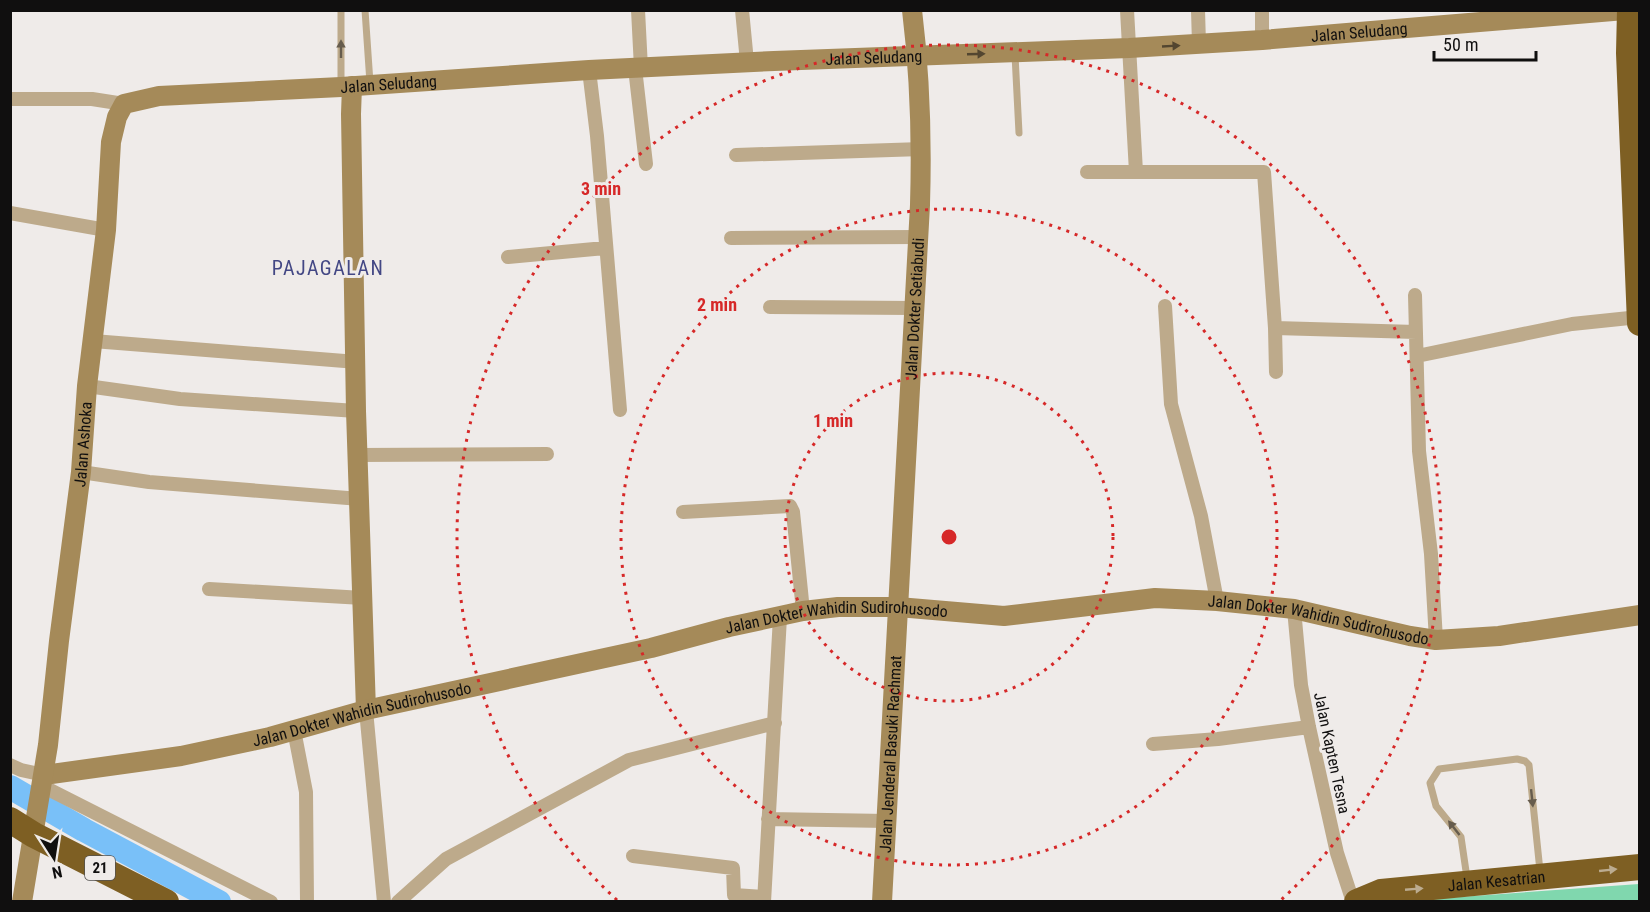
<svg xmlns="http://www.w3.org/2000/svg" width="1650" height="912" viewBox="0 0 1650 912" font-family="'Roboto Condensed',sans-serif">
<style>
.green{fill:#80d7ae}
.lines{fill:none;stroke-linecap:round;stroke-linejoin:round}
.river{stroke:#79c0f8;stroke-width:24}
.lane{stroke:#bdaa8b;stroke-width:7}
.street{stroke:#bdaa8b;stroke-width:14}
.secondary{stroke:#a58a59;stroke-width:20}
.highway{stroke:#7e5f23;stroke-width:26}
.oneway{fill:#534630}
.oneway2{fill:#665c4d}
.oneway3{fill:#bcac90}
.ring{fill:none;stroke:#d62828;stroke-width:3;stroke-dasharray:3 6}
.labels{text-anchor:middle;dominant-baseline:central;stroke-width:6;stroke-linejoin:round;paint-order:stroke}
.shield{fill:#efebe9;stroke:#535150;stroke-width:1.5}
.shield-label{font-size:15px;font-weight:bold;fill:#100f0f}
.street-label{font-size:16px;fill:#100f0f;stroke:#efebe9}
.quarter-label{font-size:20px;letter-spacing:1.5px;fill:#434784;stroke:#efebe9}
.centre{fill:#d62828;stroke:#efebe9;stroke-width:3}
.ring-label{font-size:18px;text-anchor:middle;font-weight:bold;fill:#d62828;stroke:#efebe9;stroke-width:6;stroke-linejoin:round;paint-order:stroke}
</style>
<rect width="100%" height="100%" fill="#efebe9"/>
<path class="green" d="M1639,884v17h-235z"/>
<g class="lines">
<path class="river" d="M10,787l74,43 135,72"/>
<path class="lane" d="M341,10v74
M365,10l5,73
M1015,55l4,78
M1467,878l-6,-41 -25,-31 -6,-23 9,-14 78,-10 8,2 4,4 11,106"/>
<path class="street" d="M638,10l3,58
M742,10l5,52
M1127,10l9,162
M1198,10l1,34
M1262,40v-30
M635,68l11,96
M589,70l8,66 23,274
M10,99h82l32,5
M736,155l186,-6
M1087,172h177l11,156 1,44
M10,213l96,17
M731,238l187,-1
M508,257l97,-9
M1415,295l4,156 12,103 5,86
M1165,306l6,98 30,112 16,85
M770,307l143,1
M1275,328l141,4
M93,341l264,21
M1417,356l155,-32 67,-7
M87,386l93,13 176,12
M358,455l189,-1
M81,472l68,10 211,17
M683,512l107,-6 3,6 10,99
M209,589l154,9
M1294,609l7,76 8,42 28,126 16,49
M366,710l18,192
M294,730l12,62 1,110
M1153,744l65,-5 91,-12
M10,765l11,5 23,5
M42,786l229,116
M768,819l119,2
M633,856l100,12 1,27 30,2
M398,902l48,-43 183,-99 146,-37
M764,902l16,-285"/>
<g class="secondary">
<path d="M352,86l-1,28 5,297 10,299"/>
<path id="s1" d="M44,775l137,-19 89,-19 96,-27 285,-62 78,-21 74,-16 35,-4h60l106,9 151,-18 62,3 77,8 116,27 26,4 63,-4 141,-21"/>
<path id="s2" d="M22,902l26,-157 11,-104 22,-169 6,-86 19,-156 5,-88 6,-25 7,-13 35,-8 182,-9 248,-17 185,-9 355,-13 133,-8 363,-30"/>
<path id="s3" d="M882,902l38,-697c2,-66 0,-130 -8,-195"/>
</g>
<g class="highway">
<path d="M1630,10l-1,43 11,270"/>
<path d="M10,820l24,15 132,67"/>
<path id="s4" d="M1357,902l24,-10 259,-25"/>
</g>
</g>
<defs><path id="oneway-solid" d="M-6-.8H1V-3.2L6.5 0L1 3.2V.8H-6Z" transform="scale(1.5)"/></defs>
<g class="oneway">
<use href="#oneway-solid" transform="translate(1171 46) rotate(-3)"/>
<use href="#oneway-solid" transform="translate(976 54) rotate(-2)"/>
</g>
<g class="oneway2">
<use href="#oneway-solid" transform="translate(341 49) rotate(-90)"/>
<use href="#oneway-solid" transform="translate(1532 798) rotate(84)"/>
<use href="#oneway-solid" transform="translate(1454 828) rotate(-128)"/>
</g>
<g class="oneway3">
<use href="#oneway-solid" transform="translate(1608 870) rotate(-6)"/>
<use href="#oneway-solid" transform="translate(1414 889) rotate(-5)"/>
</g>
<g class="ring">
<circle cx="949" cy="537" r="164"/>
<circle cx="949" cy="537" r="328"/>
<path d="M617 900A492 492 0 1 1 1281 900"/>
</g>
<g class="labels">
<rect class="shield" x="85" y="856" width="30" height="24" rx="4.5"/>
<g class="shield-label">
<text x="100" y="868">21</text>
</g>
<g class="street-label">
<text stroke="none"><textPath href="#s2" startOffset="2044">Jalan Seludang</textPath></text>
<text stroke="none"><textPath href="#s2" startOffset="1558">Jalan Seludang</textPath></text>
<text stroke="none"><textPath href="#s2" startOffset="1072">Jalan Seludang</textPath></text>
<text stroke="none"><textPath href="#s3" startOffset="594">Jalan Dokter Setiabudi</textPath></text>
<text stroke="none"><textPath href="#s2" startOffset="462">Jalan Ashoka</textPath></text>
<text stroke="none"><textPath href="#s1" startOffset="1296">Jalan Dokter Wahidin Sudirohusodo</textPath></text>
<text stroke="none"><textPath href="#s1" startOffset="810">Jalan Dokter Wahidin Sudirohusodo</textPath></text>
<text stroke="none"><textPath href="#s1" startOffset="324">Jalan Dokter Wahidin Sudirohusodo</textPath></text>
<text transform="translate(1332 753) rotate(78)">Jalan Kapten Tesna</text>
<text stroke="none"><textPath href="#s3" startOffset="148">Jalan Jenderal Basuki Rachmat</textPath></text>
<text stroke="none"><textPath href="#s4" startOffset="142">Jalan Kesatrian</textPath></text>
</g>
<g class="quarter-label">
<text x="328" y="268">PAJAGALAN</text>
</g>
</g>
<circle cx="949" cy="537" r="9" class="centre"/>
<g class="ring-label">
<text x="601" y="195">3 min</text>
<text x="717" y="311">2 min</text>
<text x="833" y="427">1 min</text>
</g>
<rect width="1650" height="912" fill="none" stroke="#100f0f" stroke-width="24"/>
<g transform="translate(54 858) rotate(168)" stroke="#efebe9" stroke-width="4.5" paint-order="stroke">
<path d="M0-4.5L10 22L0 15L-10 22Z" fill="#100f0f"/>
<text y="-9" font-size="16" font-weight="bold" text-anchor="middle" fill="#100f0f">N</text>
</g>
<path d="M1434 51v9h102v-9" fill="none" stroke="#100f0f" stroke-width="3"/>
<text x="1443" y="51" font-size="18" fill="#100f0f" stroke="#efebe9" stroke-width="4.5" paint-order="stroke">50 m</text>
</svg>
